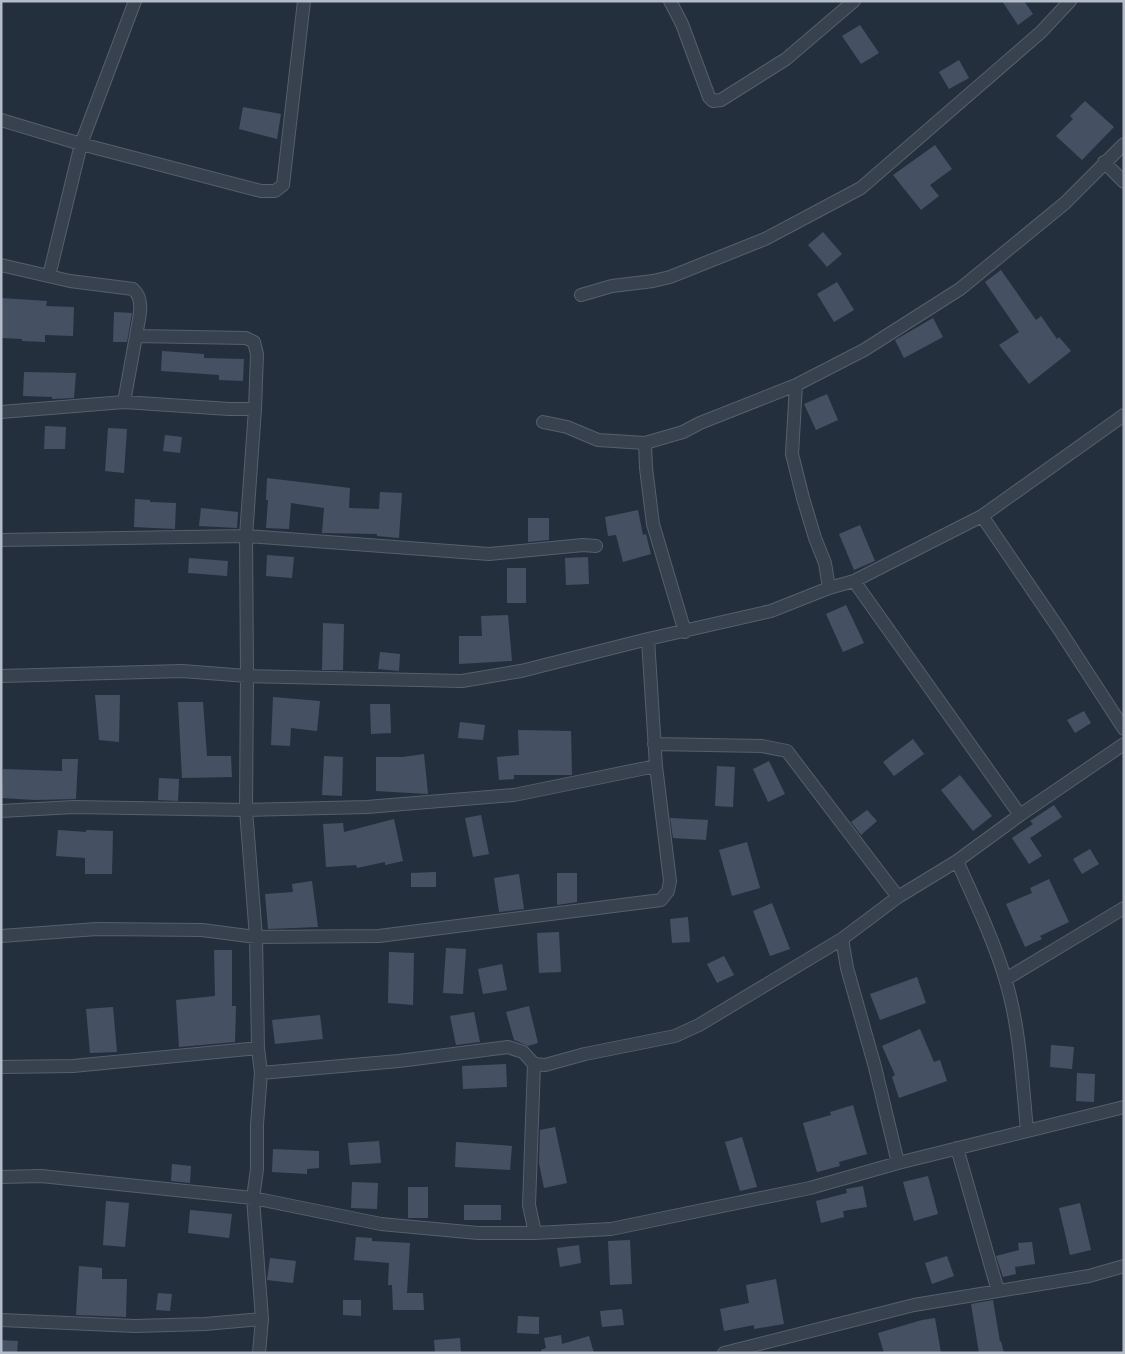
<svg xmlns="http://www.w3.org/2000/svg" width="1125" height="1354" viewBox="0 0 1125 1354" font-family="Figtree,sans-serif">
<style>
.building{fill:#455162}
.lines{fill:none;stroke-linecap:round;stroke-linejoin:round}
.minor-casing{stroke:#565f6c;stroke-width:14}
.minor{stroke:#38414e;stroke-width:12}
</style>
<rect width="100%" height="100%" fill="#242f3e"/>
<path class="building" d="M1002,1h22l9,13 -15,11z
M860,25l19,28 -18,11 -19,-28z
M959,60l10,18 -20,11 -10,-17z
M1085,101l29,26 -32,33 -26,-24 17,-17 -3,-3z
M243,107l38,7 -4,25 -38,-10z
M935,145l17,24 -22,16 9,11 -18,14 -28,-35z
M823,232l19,22 -15,13 -19,-22z
M1001,270l35,50 5,-4 16,23 2,-2 12,14 -42,33 -30,-39 20,-13 -34,-50z
M837,282l17,28 -20,12 -17,-28z
M1,298l46,3 -1,5 28,1 -1,29 -28,-1v7l-23,-1v-2l-21,-1z
M114,312l18,1 -5,29h-14z
M933,318l10,19 -39,21 -9,-18z
M162,351l42,3v4l40,1 -1,22 -24,-1v-5l-58,-4z
M24,372l52,1 -2,25 -22,1v-2l-29,-1z
M827,394l11,26 -22,10 -12,-26z
M45,426l21,1 -1,22h-21z
M108,428l19,1 -3,44 -19,-2z
M165,435l17,2 -2,16 -17,-2z
M267,478l83,10 -1,20 30,1 1,-17 22,1 -3,45 -22,-2v-2l-55,-1 2,-25 -33,-5 -2,26 -23,-1 2,-28h-2z
M135,499l15,1v2l26,1 -1,26 -41,-2z
M201,508l37,4 -1,16 -38,-2z
M638,510l5,25 3,-1 5,20 -28,8 -7,-27 -8,1 -3,-19z
M528,518h21v22l-21,2z
M860,525l15,36 -21,9 -15,-36z
M267,555l27,2 -2,21 -26,-2z
M588,557l1,27 -23,1 -1,-27z
M189,558l39,3 -1,15 -39,-3z
M507,568h19v35h-19z
M846,605l18,38 -21,9 -17,-38z
M508,615l4,46 -53,3v-28h23l-1,-20z
M323,623l21,1 -1,46h-21z
M380,652l20,2 -1,17 -21,-2z
M95,695h25l-1,47 -20,-2z
M273,697l47,4 -3,30 -26,-3 -1,18 -19,-1z
M178,702h25l4,54h24l1,21 -50,1z
M370,704h20l1,29 -20,1z
M1084,711l7,12 -16,10 -8,-13z
M460,722l25,3 -2,15 -25,-2z
M518,730l53,1 1,44h-58v4l-15,1 -2,-23 22,-2z
M913,739l11,15 -30,22 -11,-14z
M424,754l4,40 -52,-3v-34h27z
M324,756l19,1 -1,39 -20,-1z
M62,759h16l-2,40 -42,1 -32,-2 1,-29 59,2z
M769,761l16,33 -17,8 -15,-33z
M717,766l18,1 -2,40 -18,-1z
M960,775l32,41 -19,15 -32,-41z
M159,778l20,1 -1,22 -20,-1z
M1054,805l8,12 -32,21 12,18 -13,8 -17,-26 21,-14 -3,-3z
M867,810l10,11 -16,14 -10,-13z
M481,815l8,39 -16,3 -8,-39z
M670,818l38,2 -2,20 -33,-2z
M394,819l9,42 -18,4v-3l-28,6 -1,-3 -30,2 -3,-43 20,-1 1,9z
M58,830l28,2v-2l27,1 -1,43h-27v-16l-29,-2z
M747,842l13,46 -28,8 -13,-46z
M1090,849l9,15 -17,10 -9,-15z
M436,872v15h-25v-14z
M557,873h20v29l-20,3z
M519,874l5,35 -25,3 -5,-34z
M1049,879l20,43 -29,14 2,3 -17,8 -19,-43 26,-11 -2,-5z
M312,881l6,46 -50,2 -3,-35 28,-2 -1,-8z
M772,903l18,46 -20,7 -17,-45z
M688,917l2,25 -18,1 -2,-24z
M559,932l2,40 -22,1 -2,-40z
M446,948l20,1 -3,45 -20,-1z
M214,950h18v56h4l-1,36 -56,5 -3,-47 39,-4z
M389,952l25,1 -1,52 -25,-2z
M724,956l10,19 -17,8 -10,-19z
M502,964l5,26 -24,4 -5,-25z
M917,977l9,26 -46,17 -10,-26z
M529,1006l9,37 -10,3 -14,-6 -8,-28z
M113,1007l4,45 -27,1 -4,-44z
M474,1012l6,30 -24,3 -6,-29z
M320,1015l3,24 -48,5 -3,-24z
M920,1029l14,33 6,-2 7,21 -48,17 -7,-21 3,-2 -13,-29z
M1051,1045l23,2 -2,22 -22,-2z
M506,1064l1,23 -44,2 -1,-23z
M1077,1073l18,1 -1,28 -18,-1z
M853,1105l14,49 -28,8 1,4 -23,6 -14,-49 28,-8 -1,-3z
M555,1127l12,56 -23,5 -5,-25 1,-33z
M742,1137l15,50 -17,4 -15,-49z
M379,1141l2,22 -31,2 -2,-22z
M456,1142l56,4 -2,24 -55,-3z
M273,1149l46,2v17l-12,1v5l-35,-2z
M172,1164l19,2 -1,17 -19,-2z
M928,1176l10,38 -24,7 -11,-39z
M352,1182l26,1 -1,26 -26,-1z
M863,1186l4,21 -24,4 1,6 -23,6 -5,-22 31,-8 -1,-4z
M408,1187h20v31h-20z
M106,1201l23,2 -4,44 -22,-2z
M1080,1203l11,47 -21,5 -11,-47z
M464,1205h37v15h-37z
M190,1210l42,4 -3,24 -41,-5z
M356,1237l16,1v3l38,2 -3,50h16l1,17h-31l-1,-25h-4l1,-22 -35,-3z
M630,1240l2,44 -22,1 -2,-44z
M1032,1242l3,22 -20,3 1,7 -13,3 -7,-21 23,-6 -1,-7z
M579,1245l2,18 -21,4 -3,-19z
M947,1256l7,20 -22,8 -7,-21z
M270,1258l26,3 -3,22 -26,-3z
M79,1266l23,2v11h25l-1,38 -50,-2z
M776,1279l8,45 -30,5v-4l-30,6 -4,-22 29,-6 -3,-18z
M158,1293l14,1 -2,17 -14,-1z
M343,1300h18v16l-18,-1z
M993,1300l7,42 1,-1 3,12h-25l-8,-49z
M622,1309l2,16 -22,2 -2,-16z
M518,1316l21,1v17l-22,-1z
M935,1318l6,35h-57l-6,-20 44,-13z
M561,1335l1,9 27,-8 5,17h-53v-3l5,-2 -2,-10z
M460,1338l1,15h-26l-1,-13z
M1,1340l17,1 -1,12h-16z"/>
<g class="lines">
<defs>
<path id="minor" d="M670,1l12,23 27,73 4,4 8,-1 65,-41 68,-58
M1,120l80,24 180,47h14l8,-6 21,-184
M1104,162l20,20
M1,265l69,16 63,8c13,11 5,32 3,47l110,2 8,4 3,12 -2,55 -9,127 1,140 -1,134 10,127 2,111 3,25 -4,51v45l-4,29 9,121 -3,34
M49,276l32,-132 54,-143
M581,295l31,-9 41,-5 17,-4 95,-38 96,-51 180,-156 29,-31
M796,385l-4,69 11,44 12,40 10,25 4,25
M124,402l12,-66
M1,412l123,-10 105,7h26
M543,422l24,5 31,13 47,3
M982,516l77,113 65,100
M1,540l245,-4 243,18 94,-9 13,1
M854,581l166,234
M685,632l-32,-108 -7,-56 -1,-25 38,-11 17,-9 96,-38 68,-35 96,-61 105,-86 59,-59
M1,676l181,-5 65,5 215,5 59,-10 127,-32 123,-28 58,-23 25,-7 128,-65 142,-101
M654,744l108,2 25,5 111,146
M1,811l73,-4 172,3 121,-3 147,-12 142,-29
M957,861c17,38 36,77 48,117 15,49 17,101 22,152
M1,936l96,-7 105,1 54,7 123,-1 282,-36 7,-9 2,-10 -14,-115 -8,-127
M842,939l5,29 28,99 23,96
M1006,979l118,-71
M534,1064l-5,141 6,28
M1,1067l72,-1 185,-18
M261,1073l138,-12 109,-14 15,5 11,12 11,1 40,-11 90,-18 24,-11 143,-86 56,-42 59,-36 63,-46 104,-71
M957,1148l41,143
M1,1177l40,-1 212,22 128,26 97,9h57l76,-4 199,-41 88,-25 226,-56
M1,1320l134,6 70,-2 57,-5
M724,1353l190,-48 175,-29 35,-10"/>
</defs>
<use href="#minor" class="minor-casing"/>
<use href="#minor" class="minor"/>
</g>
<rect width="1125" height="1354" fill="none" stroke="#b4bcc9" stroke-width="5"/>
</svg>
